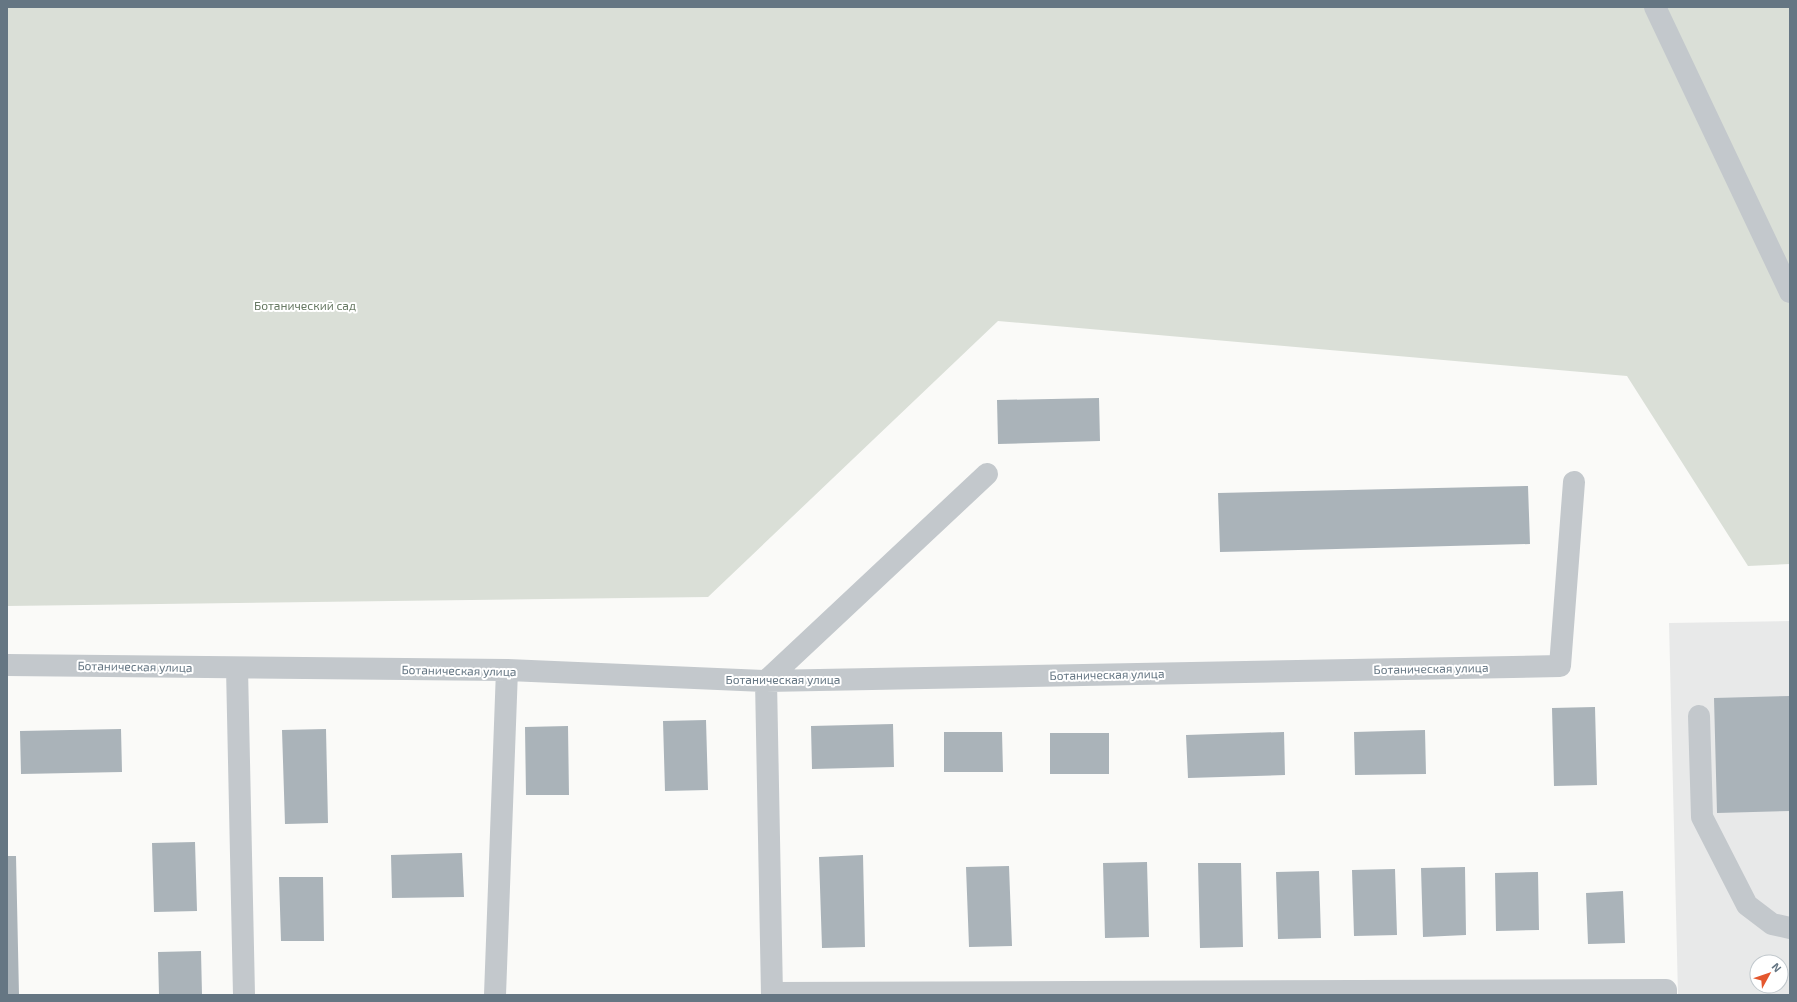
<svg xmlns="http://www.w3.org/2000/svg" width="1797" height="1002" viewBox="0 0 1797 1002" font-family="'Exo 2',sans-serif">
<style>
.built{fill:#e8e9e9;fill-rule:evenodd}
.green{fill:#dadfd7}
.building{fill:#aab3b9}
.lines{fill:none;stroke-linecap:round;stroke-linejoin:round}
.minor{stroke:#c3c8cc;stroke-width:22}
.labels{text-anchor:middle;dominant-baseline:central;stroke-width:4;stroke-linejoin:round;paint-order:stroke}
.park-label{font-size:12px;fill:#687a64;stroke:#fff}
.street-label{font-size:12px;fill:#657683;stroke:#fff}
</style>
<rect width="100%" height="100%" fill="#fafaf8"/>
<path class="built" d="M1790,621v374h-112l-9,-372zM1757,962h24v24h-24z"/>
<path class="green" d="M7,7h1783v557l-42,2 -121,-190 -629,-55 -290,276 -701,9z"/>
<path class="building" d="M1099,398l1,43 -102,3 -1,-44z
M1528,486l2,58 -310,8 -2,-59z
M1790,696v115l-73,2 -3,-115z
M1595,707l2,78 -43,1 -2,-78z
M706,720l2,70 -43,1 -2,-70z
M893,724l1,43 -82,2 -1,-43z
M568,726l1,69h-43l-1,-68z
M121,729l1,43 -101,2 -1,-43z
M326,729l2,94 -43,1 -3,-94z
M1425,730l1,44 -71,1 -1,-43z
M944,732h58l1,40h-59z
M1284,732l1,43 -97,3 -2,-43z
M1050,733h59v41h-59z
M195,842l2,69 -43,1 -2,-69z
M462,853l2,44 -72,1 -1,-43z
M863,855l2,92 -43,1 -3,-91z
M7,856h9l3,139h-12z
M1147,862l2,75 -44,1 -2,-75z
M1198,863h43l2,84 -43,1z
M1009,866l3,80 -43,1 -3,-80z
M1465,867l1,68 -43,2 -2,-69z
M1395,869l2,66 -43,1 -2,-66z
M1319,871l2,67 -43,1 -2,-67z
M1538,872l1,58 -43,1 -1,-58z
M279,877h44l1,64h-43z
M1623,891l2,52 -37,1 -2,-51z
M201,951l1,44h-43l-1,-43z"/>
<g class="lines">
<path class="minor" d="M1655,7l135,285
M7,665l500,5 259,11 794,-15 14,-184
M237,668l7,327
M1699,716l3,101 45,88 25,19 18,4
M772,993l894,-3v5
M495,995l12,-325
M772,995l-6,-314 221,-207"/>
</g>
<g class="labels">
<g class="park-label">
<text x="305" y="305">Ботанический сад</text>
</g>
<g class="street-label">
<text transform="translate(135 666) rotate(1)">Ботаническая улица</text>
<text transform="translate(1431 668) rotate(-1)">Ботаническая улица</text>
<text transform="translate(459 670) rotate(1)">Ботаническая улица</text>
<text transform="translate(1107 674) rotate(-1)">Ботаническая улица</text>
<text x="783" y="679">Ботаническая улица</text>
</g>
</g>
<rect width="1797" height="1002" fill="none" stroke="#657683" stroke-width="16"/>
<g transform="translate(1769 974) rotate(50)"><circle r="19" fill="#ffffff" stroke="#c1c8cd"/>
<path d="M0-3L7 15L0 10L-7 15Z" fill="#e4572e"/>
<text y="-6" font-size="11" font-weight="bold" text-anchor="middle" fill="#657683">N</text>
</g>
</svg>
